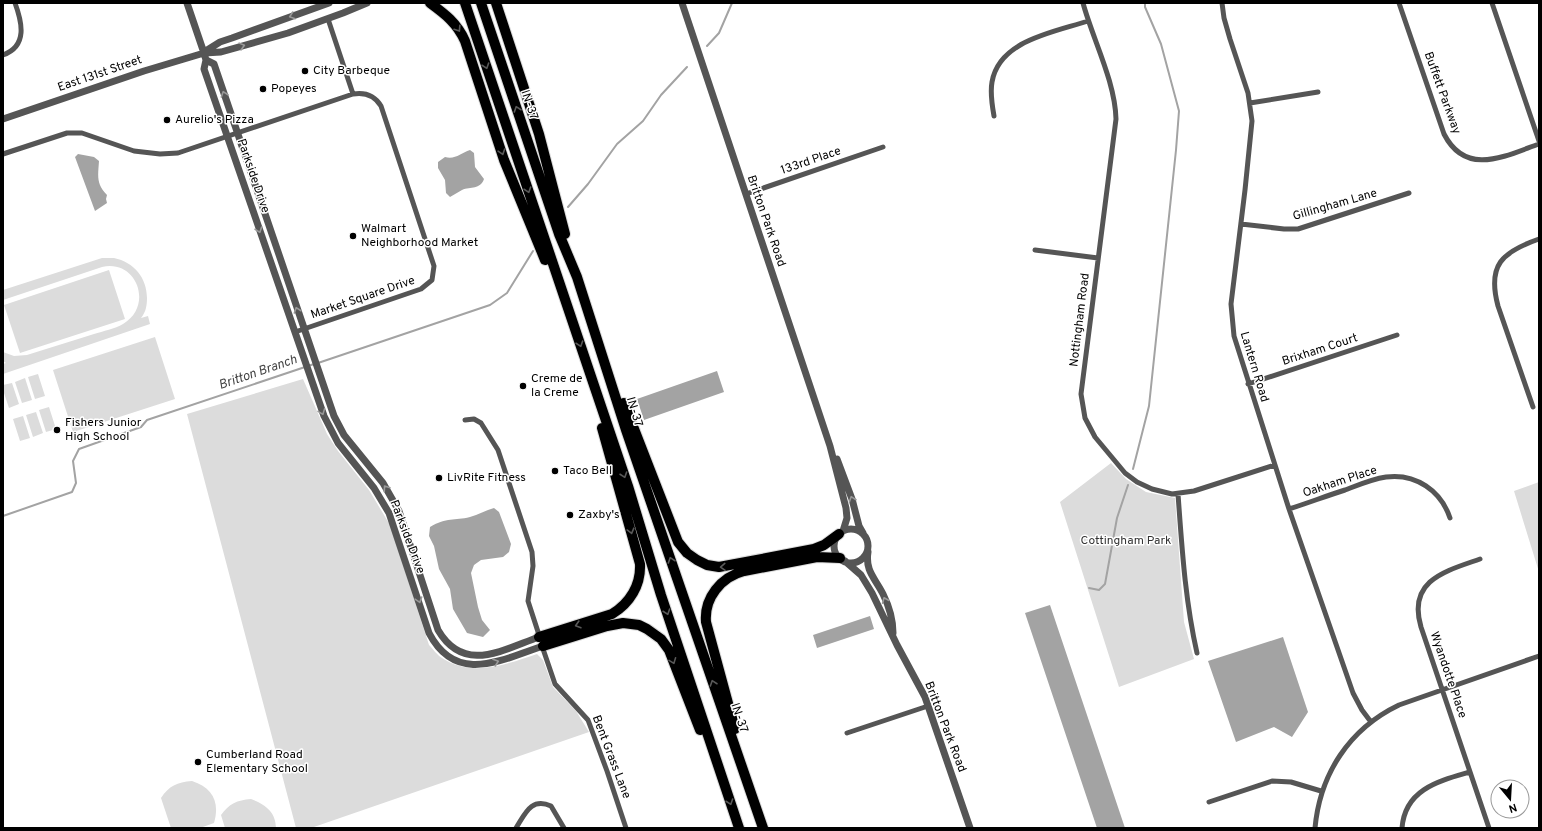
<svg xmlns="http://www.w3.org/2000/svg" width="1542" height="831" viewBox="0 0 1542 831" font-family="Overpass,sans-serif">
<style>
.green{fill:#dcdcdc}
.water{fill:#a3a3a3}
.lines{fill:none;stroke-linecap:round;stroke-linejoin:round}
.stream{stroke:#a3a3a3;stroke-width:2}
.motorway-casing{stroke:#dbdbdb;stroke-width:12}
.minor{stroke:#555;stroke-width:5}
.tertiary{stroke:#555;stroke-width:7}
.motorway{stroke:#000;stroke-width:10}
.oneway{stroke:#999}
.oneway2{stroke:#595959}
.poi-dot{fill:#000;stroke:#fff;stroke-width:1.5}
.labels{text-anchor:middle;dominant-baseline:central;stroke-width:3;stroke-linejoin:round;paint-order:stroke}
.poi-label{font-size:12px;fill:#000;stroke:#fff;text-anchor:start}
.street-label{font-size:12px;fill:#000;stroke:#fff}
.park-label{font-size:12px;fill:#333;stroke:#fff}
.water-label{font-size:13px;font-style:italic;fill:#444;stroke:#fff}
</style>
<rect width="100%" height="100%" fill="#fff"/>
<path class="green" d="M102,258c4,0 8,0 12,0 20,4 33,20 33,40 0,7 -1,14 -6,20l7,-2 2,8 -147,50v-10l3,-1 -3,-2v-9l11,4 13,-1c22,-7 45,-14 67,-21 9,-3 21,-5 29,-10 31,-18 14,-65 -21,-57l-99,33v-10z
M109,270l16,49 -105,34 -16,-48z
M155,337l20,62 -102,33 -20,-62z
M38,374l7,22 -10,3 -7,-22z
M25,378l7,22 -10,3 -7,-21z
M303,379l24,55 11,17 31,39 21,35 39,120c4,4 8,10 13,13 30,20 65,6 95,-4l6,6 10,27 23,24 13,21 -278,96h-15l-109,-414z
M12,383l7,21 -10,4 -6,-18v-5z
M49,407l7,22 -10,3 -7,-22z
M36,412l7,21 -10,4 -7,-22z
M23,416l7,22 -10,3 -7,-22z
M1111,463l15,16 20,13 29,6 9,124 10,37 -75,28 -59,-185z
M1539,482v90l-25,-81z
M192,781c21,7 28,21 22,42l-14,5h-29l-10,-30c8,-12 16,-16 31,-17z
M251,799c14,5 25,13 25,29h-51l-4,-13c8,-11 16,-15 30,-16z"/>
<path class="water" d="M470,150l4,3 1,14 9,12c-4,11 -13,7 -22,11 -4,2 -8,5 -12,7l-4,-4 -1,-13 -7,-12v-6l7,-5c10,3 16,-4 25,-7z
M78,154l16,3 5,4c-1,15 -3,23 8,34l-1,4 1,4 -12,8 -20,-54z
M717,371l7,21 -80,28 -7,-21z
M494,508l5,4 12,32 -2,8 -6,5 -22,3 -7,5 -3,8 7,34 4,13 8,10 -7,7 -16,-4 -14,-24 -3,-20 -11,-20 -5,-23 -5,-10 1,-9c17,-10 24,-6 40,-10 8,-2 16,-7 24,-9z
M1050,605l75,223h-28l-72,-215z
M870,616l4,13 -57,19 -4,-13z
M1283,637l25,75 -16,25 -18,-10 -38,15 -28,-81z"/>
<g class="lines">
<path class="stream" d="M707,46l12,-13 13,-30
M568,207l20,-23 29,-40 26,-23 18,-26 26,-28
M318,363l172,-58 17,-12 26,-42
M1133,469l16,-63 27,-256 3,-39 -18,-67 -16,-37v-4
M3,516l69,-24 4,-9 -3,-22 6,-12 62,-22 6,-7 167,-56
M1089,588l10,2 6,-6 12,-66 11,-33"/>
<defs>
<path id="motorway" d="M430,3c15,11 27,20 35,38l39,119 41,100
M465,3l163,483 33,109 78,233
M481,3l78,231 18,43 49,153 137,398
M496,3l43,131 26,100
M624,403l54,139 9,11 10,7 10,5 12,2 95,-18 10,-4 15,-11
M539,637l73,-23c18,-11 29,-29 28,-50l-38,-136
M543,646l64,-20 16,-3 16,2 8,4 14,10 8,11 31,80
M735,729l-29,-107c-2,-24 15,-45 38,-51l73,-14 23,1"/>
</defs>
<use href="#motorway" class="motorway-casing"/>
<path class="minor" d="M1083,3c10,37 32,78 33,116l-35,275 4,24 10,19 30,36 12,9 15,7 20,5 22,-3 81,-26
M1222,3l2,15 6,21 18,54 4,28 -7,69 -14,114 3,32 55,173 64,184 9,17 9,12
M1399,3l45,131c22,43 61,22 95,10
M1492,3l47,138
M328,19l25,75
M3,55c25,-9 19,-33 12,-52
M1250,103l68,-11
M994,116c-2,-11 -4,-23 -2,-34 7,-42 63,-50 96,-61
M3,154l64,-21h15l52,18 26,3 18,-1 175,-59c12,-2 22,2 28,12l53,160 -2,14 -11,9 -126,43
M746,194l137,-47
M1241,224l43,5h14l111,-36
M1035,250l63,8
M1248,384l149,-49
M1533,407l-35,-101c-11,-41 4,-54 41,-67
M465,420l9,-1 7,4 17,27 34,102 1,14 -5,35 12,37
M1178,494c4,54 7,106 19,159
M1289,509c19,-6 37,-13 56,-19 13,-5 27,-11 41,-13 30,-4 55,14 64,41
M1480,559c-34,12 -73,21 -59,68l68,201
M542,646l13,38 33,36 19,51 19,57
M847,733l81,-27
M1209,802l63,-21 19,1 30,9
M516,828c9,-14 15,-31 35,-22l13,22
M1315,828c5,-54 34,-99 84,-123l140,-49
M1402,828c3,-39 37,-47 68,-56"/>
<path class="tertiary" d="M187,3l17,50 2,7 -2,9 120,347 14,27 36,45 15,25 40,120c27,52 72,27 114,13
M682,3l148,443 16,62 1,10 -4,13
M204,52l16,-10 12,-4 97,-35
M206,60l8,4 120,352 10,19 39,48 16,28 39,119c26,44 64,20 101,7
M3,119l141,-48 60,-18 17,-1 67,-19 55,-20 24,-10
M837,459l15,40 7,27 4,7
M834 546a17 17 0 1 1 34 0a17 17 0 1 1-34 0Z
M868,552c-3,19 7,26 15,42 6,12 10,26 10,39
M845,561l16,14 11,18 25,52 28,52 45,131"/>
<use href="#motorway" class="motorway"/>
</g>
<defs><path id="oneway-chevron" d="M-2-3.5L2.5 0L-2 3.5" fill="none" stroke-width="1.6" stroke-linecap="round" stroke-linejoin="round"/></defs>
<g class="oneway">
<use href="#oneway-chevron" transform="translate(292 16) rotate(161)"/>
<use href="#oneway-chevron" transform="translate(242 46) rotate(-15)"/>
<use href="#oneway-chevron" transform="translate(224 94) rotate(-109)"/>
<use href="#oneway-chevron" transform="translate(259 230) rotate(71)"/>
<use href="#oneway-chevron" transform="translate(297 310) rotate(-109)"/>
<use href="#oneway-chevron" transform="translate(322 412) rotate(69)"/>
<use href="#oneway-chevron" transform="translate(386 488) rotate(-124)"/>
<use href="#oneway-chevron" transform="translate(852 499) rotate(-109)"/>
<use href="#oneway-chevron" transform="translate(419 600) rotate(72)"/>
<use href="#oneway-chevron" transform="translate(885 600) rotate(-113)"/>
<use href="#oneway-chevron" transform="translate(496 662) rotate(-19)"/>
</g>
<g class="oneway2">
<use href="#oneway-chevron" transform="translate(458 29) rotate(57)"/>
<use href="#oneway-chevron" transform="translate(486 66) rotate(71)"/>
<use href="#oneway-chevron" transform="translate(517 109) rotate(-109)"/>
<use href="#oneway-chevron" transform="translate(502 152) rotate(72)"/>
<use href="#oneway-chevron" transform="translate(528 190) rotate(71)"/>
<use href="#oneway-chevron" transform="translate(580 344) rotate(71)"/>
<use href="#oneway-chevron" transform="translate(624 475) rotate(71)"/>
<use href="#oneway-chevron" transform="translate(631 531) rotate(75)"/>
<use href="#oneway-chevron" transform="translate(671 560) rotate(-109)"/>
<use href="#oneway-chevron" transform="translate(723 567) rotate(177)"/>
<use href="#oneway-chevron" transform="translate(667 612) rotate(71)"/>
<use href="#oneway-chevron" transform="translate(578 625) rotate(163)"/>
<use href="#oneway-chevron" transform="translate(673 661) rotate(69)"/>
<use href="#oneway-chevron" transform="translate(713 683) rotate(-109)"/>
<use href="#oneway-chevron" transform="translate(730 802) rotate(71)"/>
</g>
<g class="poi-dot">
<circle cx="305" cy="71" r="4"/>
<circle cx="263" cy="89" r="4"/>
<circle cx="167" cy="120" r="4"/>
<circle cx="353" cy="236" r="4"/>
<circle cx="523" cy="386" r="4"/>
<circle cx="57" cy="430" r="4"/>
<circle cx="555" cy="471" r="4"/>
<circle cx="439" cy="478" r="4"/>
<circle cx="570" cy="515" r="4"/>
<circle cx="198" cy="762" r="4"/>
</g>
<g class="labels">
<g class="poi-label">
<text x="313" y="71">City Barbeque</text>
<text x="271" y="89">Popeyes</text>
<text x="175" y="120">Aurelio's Pizza</text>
<text x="361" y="229">Walmart<tspan x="361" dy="14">Neighborhood Market</tspan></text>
<text x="531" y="379">Creme de<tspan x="531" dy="14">la Creme</tspan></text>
<text x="65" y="423">Fishers Junior<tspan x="65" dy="14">High School</tspan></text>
<text x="563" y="471">Taco Bell</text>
<text x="447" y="478">LivRite Fitness</text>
<text x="578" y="515">Zaxby's</text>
<text x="206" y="755">Cumberland Road<tspan x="206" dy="14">Elementary School</tspan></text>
</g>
<g class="street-label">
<text transform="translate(100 74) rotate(-19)">East 131st Street</text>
<text transform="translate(1442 93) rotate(70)">Buffett Parkway</text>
<text transform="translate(529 105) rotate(71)">IN-37</text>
<text transform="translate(811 161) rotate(-19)">133rd Place</text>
<text transform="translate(253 176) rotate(71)">Parkside Drive</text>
<text transform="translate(1335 205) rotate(-16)">Gillingham Lane</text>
<text transform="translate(766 221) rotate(71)">Britton Park Road</text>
<text transform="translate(363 298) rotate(-19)">Market Square Drive</text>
<text transform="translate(1080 320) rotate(-83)">Nottingham Road</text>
<text transform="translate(1320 350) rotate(-18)">Brixham Court</text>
<text transform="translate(1254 367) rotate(73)">Lantern Road</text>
<text transform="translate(634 412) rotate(73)">IN-37</text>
<text transform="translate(1340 482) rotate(-18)">Oakham Place</text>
<text transform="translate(407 537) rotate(69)">Parkside Drive</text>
<text transform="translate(1448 675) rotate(71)">Wyandotte Place</text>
<text transform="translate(739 718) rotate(71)">IN-37</text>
<text transform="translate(945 727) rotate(69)">Britton Park Road</text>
<text transform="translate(611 757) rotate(69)">Bent Grass Lane</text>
</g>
<g class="park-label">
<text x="1126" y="541">Cottingham Park</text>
</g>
<g class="water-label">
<text transform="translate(258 373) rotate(-19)">Britton Branch</text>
</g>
</g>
<rect width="1542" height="831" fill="none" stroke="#000000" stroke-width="8"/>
<g transform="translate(1510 799) rotate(162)"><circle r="19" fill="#ffffff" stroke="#999999"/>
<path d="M0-3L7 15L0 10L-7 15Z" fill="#000000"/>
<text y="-6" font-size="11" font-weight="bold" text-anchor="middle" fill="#000000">N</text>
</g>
</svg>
